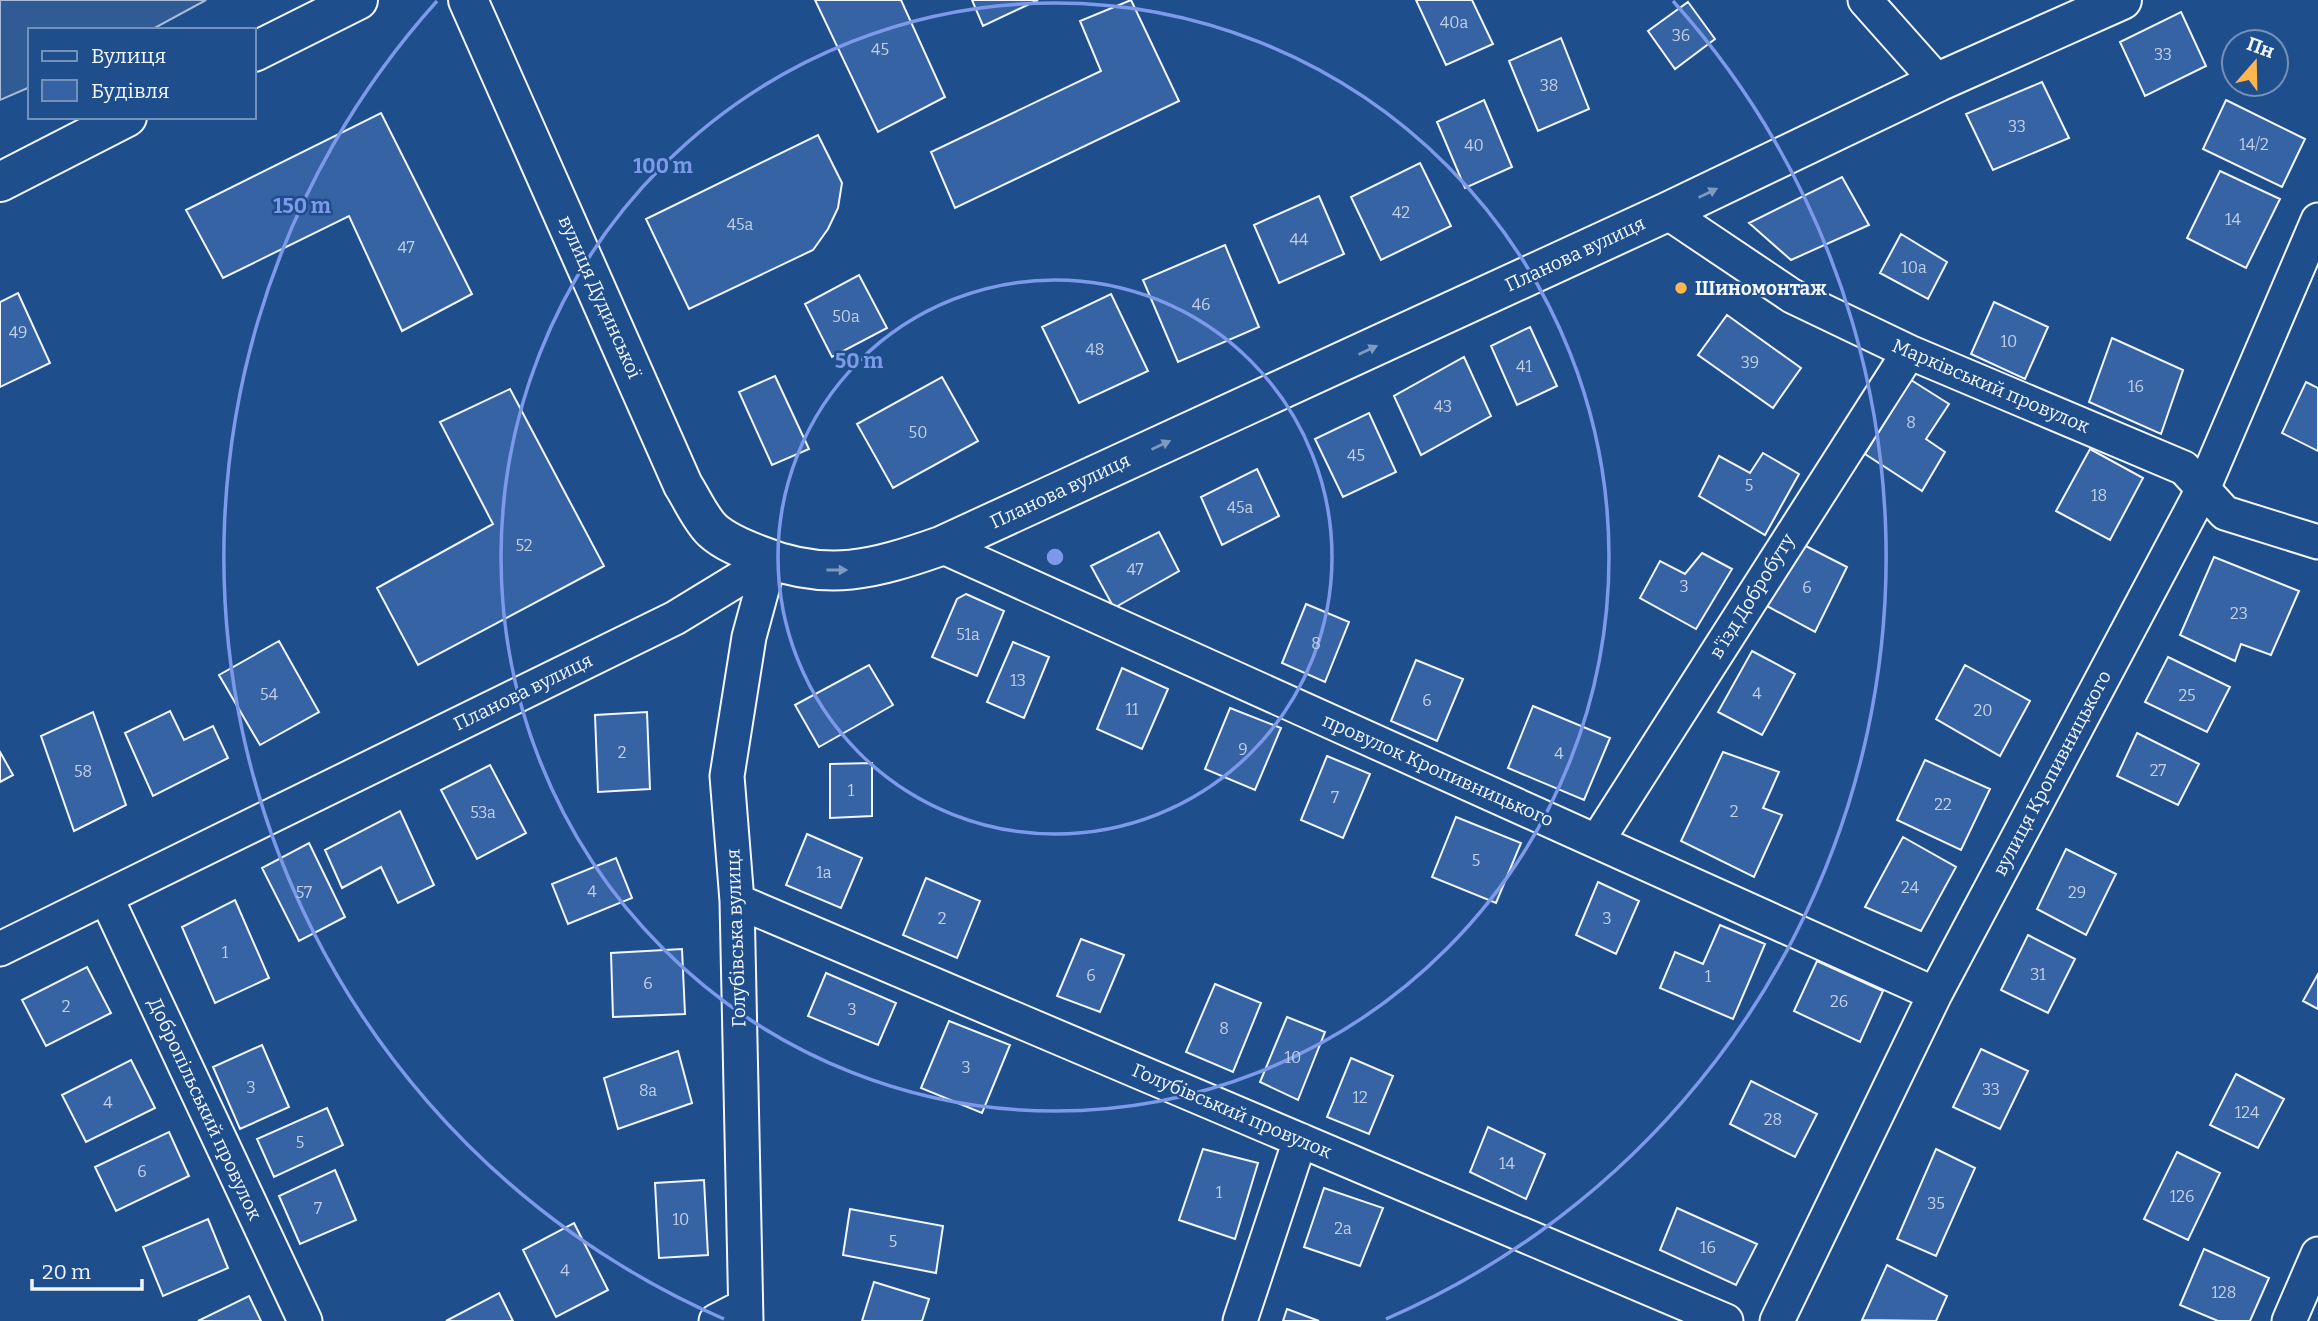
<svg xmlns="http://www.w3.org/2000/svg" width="2318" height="1321" viewBox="0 0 2318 1321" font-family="Bitter,serif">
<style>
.built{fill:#305b95;stroke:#a8bbd7;stroke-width:2}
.building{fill:#3563a3;stroke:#f2f6ff;stroke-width:2}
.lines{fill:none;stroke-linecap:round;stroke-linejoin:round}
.street-casing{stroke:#f2f6ff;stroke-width:37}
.primary-casing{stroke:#f2f6ff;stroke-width:42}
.street{stroke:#1f4e8c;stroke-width:33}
.primary{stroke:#1f4e8c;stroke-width:38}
.oneway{fill:#7e9ac0}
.ring{fill:none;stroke:#7d9aea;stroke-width:3.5}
.poi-dot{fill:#ffb74d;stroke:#1f4e8c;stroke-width:2.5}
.labels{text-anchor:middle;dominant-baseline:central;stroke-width:5;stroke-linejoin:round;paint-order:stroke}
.number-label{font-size:16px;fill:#c3d1e8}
.street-label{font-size:19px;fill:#f2f6ff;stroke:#1f4e8c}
.poi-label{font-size:19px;font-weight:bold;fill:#f2f6ff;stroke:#1f4e8c;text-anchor:start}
.centre{fill:#7d9aea;stroke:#1f4e8c;stroke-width:3.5}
.ring-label{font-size:21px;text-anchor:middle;font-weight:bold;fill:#7d9aea;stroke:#1f4e8c;stroke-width:5;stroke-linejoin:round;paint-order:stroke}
</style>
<rect width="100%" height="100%" fill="#1f4e8c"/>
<path class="built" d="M0,0h206l-55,30h-121v57l-30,13z"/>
<path class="building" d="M815,0h86l44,97 -67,35z
M972,0h66l-55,26z
M1131,0l48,101 -224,107 -24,-56 170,-81 -21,-50z
M1416,0h56l21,44 -47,21z
M1688,2l27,37 -40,30 -27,-38z
M2181,12l25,54 -61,30 -25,-54z
M1561,38l28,71 -51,22 -29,-70z
M2042,82l27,56 -76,32 -27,-56z
M1484,100l28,67 -47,21 -28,-66z
M2226,100l79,39 -23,48 -79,-38z
M381,113l91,181 -70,37 -53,-115 -126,62 -37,-68z
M818,135l24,48 -4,25 -10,21 -15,21 -124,59 -43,-90z
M1420,163l31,63 -70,34 -30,-63z
M2220,171l60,28 -34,69 -59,-30z
M1842,177l27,48 -78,35 -42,-37z
M1319,196l25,58 -65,29 -25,-58z
M1901,234l46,28 -19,37 -48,-26z
M1225,245l34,82 -81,35 -35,-82z
M859,275l28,53 -55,29 -27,-53z
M18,293l32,70 -50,24v-85z
M1111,294l37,77 -69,32 -37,-76z
M1994,302l54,25 -23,52 -54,-25z
M1727,315l74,53 -28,40 -75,-53z
M1530,327l27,59 -40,19 -26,-59z
M2112,338l71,32 -22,64 -72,-32z
M1464,357l27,59 -70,39 -27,-59z
M775,376l34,73 -37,16 -33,-73z
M942,377l36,64 -85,47 -36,-64z
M1911,380l38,24 -23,35 19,13 -23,39 -57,-37z
M2306,382l12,6v63l-36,-18z
M510,389l94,177 -186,99 -41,-77 116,-64 -53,-102z
M1369,413l27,59 -53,25 -28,-58z
M2090,449l53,29 -33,62 -54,-29z
M1763,453l36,21 -34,61 -66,-39 20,-40 31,17z
M1257,469l22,47 -57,29 -21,-48z
M1159,532l20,39 -65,37 -23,-42z
M1798,542l49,25 -32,65 -48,-26z
M1702,553l30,16 -36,60 -56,-31 20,-37 25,13z
M2214,557l85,34 -28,64 -30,-11 -6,17 -55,-26z
M966,594l38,17 -27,65 -45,-19 25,-58z
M1306,604l43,18 -24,60 -43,-19z
M279,641l40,71 -59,33 -41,-70z
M1013,642l36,15 -25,61 -37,-16z
M1752,651l43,23 -33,61 -44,-23z
M2168,657l62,30 -23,45 -62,-30z
M1416,660l47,19 -26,62 -46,-20z
M869,665l24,40 -74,42 -24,-42z
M1965,665l65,36 -30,55 -64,-37z
M1122,668l46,21 -26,60 -45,-20z
M1533,706l77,32 -26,62 -76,-32z
M1230,708l51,20 -26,62 -50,-21z
M170,711l14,29 29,-14 15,32 -75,38 -28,-63z
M93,712l33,93 -52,26 -33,-95z
M647,712l3,77 -52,3 -3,-77z
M2137,733l62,31 -21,41 -61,-29z
M0,752l13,23 -13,7z
M1723,752l56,20 -16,36 19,7 -28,62 -73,-36z
M1327,756l43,18 -27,64 -42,-18z
M1925,760l65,29 -29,61 -64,-30z
M872,763v53l-42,2v-54z
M490,765l36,68 -49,26 -36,-69z
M400,811l34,74 -36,18 -17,-36 -39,21 -17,-38z
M1456,817l65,26 -25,60 -64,-26z
M807,834l55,24 -21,50 -55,-23z
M1903,837l53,30 -35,64 -56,-24z
M309,843l36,74 -46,24 -37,-73z
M2066,849l50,25 -30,61 -49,-26z
M616,858l16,40 -64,26 -16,-40z
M926,878l54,23 -23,57 -54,-23z
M1598,882l41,19 -23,53 -40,-19z
M235,900l34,78 -54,25 -33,-76z
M1720,925l45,19 -32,75 -73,-31 15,-36 28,12z
M2028,935l47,24 -27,54 -47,-23z
M1081,939l43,16 -24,57 -43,-16z
M682,949l3,65 -72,3 -2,-64z
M1817,961l66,30 -23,51 -66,-31z
M87,967l24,46 -65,33 -24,-46z
M826,973l70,30 -18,42 -70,-29z
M2318,974v35l-15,-8z
M1215,984l46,19 -28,69 -47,-20z
M1287,1017l38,15 -27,68 -38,-18z
M949,1021l61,24 -28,68 -61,-25z
M262,1045l27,62 -49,22 -27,-62z
M1981,1049l47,22 -28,58 -47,-22z
M678,1051l14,52 -74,26 -14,-51z
M1351,1058l42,18 -24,58 -42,-17z
M131,1060l24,48 -69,34 -24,-47z
M2236,1074l48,25 -26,49 -48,-23z
M1751,1081l66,33 -22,43 -65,-33z
M327,1108l16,37 -69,32 -17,-38z
M1488,1127l57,27 -19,45 -56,-27z
M169,1132l20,44 -73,35 -21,-44z
M1203,1149l55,14 -23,76 -56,-19z
M1936,1149l39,19 -39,88 -39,-17z
M2177,1152l43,21 -32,67 -44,-21z
M335,1170l21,50 -56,24 -21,-48z
M704,1180l4,75 -49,3 -4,-75z
M1324,1188l59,20 -23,58 -56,-19z
M1677,1208l80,36 -21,41 -76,-35z
M850,1209l93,17 -7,47 -93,-18z
M208,1219l20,49 -65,28 -20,-49z
M574,1223l34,67 -52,27 -33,-67z
M2204,1249l65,29 -19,43h-32l-38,-16z
M1887,1265l60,31 -11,25 -74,-1z
M874,1282l55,17 -7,22h-60z
M499,1293l14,28h-67z
M249,1296l12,25h-63z
M1287,1309l32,12h-36z"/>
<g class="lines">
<defs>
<path id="street" d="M1865,0l73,82
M1667,212l125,84 117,56 275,116 41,45 93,29
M941,546l994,448
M1597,841l312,-489
M106,897l199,424
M737,901l989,420
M0,949l675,-331 95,-58
M716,1321l29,-15
M746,1321l-9,-420 -10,-125 22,-139 21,-77
M1240,1321l60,-181
M1777,1321l158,-327 268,-505 115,-269
M2289,1321l29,-67"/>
<path id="primary" d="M468,0l215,485c9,14 17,33 29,45 13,12 31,19 47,25 68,28 116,14 182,-9l726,-334 271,-130 184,-82
M254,52l104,-52
M0,182l127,-65"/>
</defs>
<use href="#street" class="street-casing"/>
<use href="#primary" class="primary-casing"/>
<use href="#street" class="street"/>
<use href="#primary" class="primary"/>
</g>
<defs><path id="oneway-solid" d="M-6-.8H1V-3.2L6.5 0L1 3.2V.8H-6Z" transform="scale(1.75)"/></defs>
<g class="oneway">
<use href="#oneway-solid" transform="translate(1708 193) rotate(-26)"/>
<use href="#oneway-solid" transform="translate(1368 350) rotate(-25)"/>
<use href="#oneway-solid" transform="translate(1161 445) rotate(-25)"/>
<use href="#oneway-solid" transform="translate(837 570)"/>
</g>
<g class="ring">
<circle cx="1055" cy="557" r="277"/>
<circle cx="1055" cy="557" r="554"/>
<path d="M724 1319A831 831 0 0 1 437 1M1673 1A831 831 0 0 1 1386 1319"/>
</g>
<circle class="poi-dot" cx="1681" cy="288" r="7"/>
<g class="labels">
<g class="number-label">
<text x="1454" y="22">40а</text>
<text x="1681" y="35">36</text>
<text x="880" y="49">45</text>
<text x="2163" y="54">33</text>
<text x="1549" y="85">38</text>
<text x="2017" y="126">33</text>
<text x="2254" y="144">14/2</text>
<text x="1474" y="145">40</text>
<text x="1401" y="212">42</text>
<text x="2233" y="219">14</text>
<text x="740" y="224">45а</text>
<text x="1299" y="239">44</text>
<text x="406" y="247">47</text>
<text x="1914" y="267">10а</text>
<text x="1201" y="304">46</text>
<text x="846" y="316">50а</text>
<text x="18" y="332">49</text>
<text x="2009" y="341">10</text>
<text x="1095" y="349">48</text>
<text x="1750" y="362">39</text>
<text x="1524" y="366">41</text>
<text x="2136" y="386">16</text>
<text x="1443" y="406">43</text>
<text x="1911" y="422">8</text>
<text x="918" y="432">50</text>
<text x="1356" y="455">45</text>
<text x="1749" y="485">5</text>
<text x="2099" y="495">18</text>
<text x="1240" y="507">45а</text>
<text x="524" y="545">52</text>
<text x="1135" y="569">47</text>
<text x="1684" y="586">3</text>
<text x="1807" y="587">6</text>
<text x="2239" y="613">23</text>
<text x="968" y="634">51а</text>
<text x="1316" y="643">8</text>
<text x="1018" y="680">13</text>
<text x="1757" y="693">4</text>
<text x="269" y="694">54</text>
<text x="2187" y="695">25</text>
<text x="1427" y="700">6</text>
<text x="1132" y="709">11</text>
<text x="1983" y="710">20</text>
<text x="1243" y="749">9</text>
<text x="622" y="752">2</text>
<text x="1559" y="753">4</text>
<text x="2158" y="770">27</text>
<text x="83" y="771">58</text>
<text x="851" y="790">1</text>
<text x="1335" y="797">7</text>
<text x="1943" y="804">22</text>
<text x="1734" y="811">2</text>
<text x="483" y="812">53а</text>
<text x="1476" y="860">5</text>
<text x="824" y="872">1а</text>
<text x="1910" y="887">24</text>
<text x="592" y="891">4</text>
<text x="304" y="892">57</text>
<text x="2077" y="892">29</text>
<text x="942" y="918">2</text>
<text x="1607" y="918">3</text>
<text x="225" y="952">1</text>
<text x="2038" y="974">31</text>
<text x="1091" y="975">6</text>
<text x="1708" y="976">1</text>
<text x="648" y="983">6</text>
<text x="1839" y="1001">26</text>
<text x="66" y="1006">2</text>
<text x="852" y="1009">3</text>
<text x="1224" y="1028">8</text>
<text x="1293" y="1057">10</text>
<text x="966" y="1067">3</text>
<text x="251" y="1087">3</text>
<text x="1991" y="1089">33</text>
<text x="648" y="1090">8а</text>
<text x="1360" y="1097">12</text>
<text x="108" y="1102">4</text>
<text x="2247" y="1112">124</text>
<text x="1773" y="1119">28</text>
<text x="300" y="1142">5</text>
<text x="1507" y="1163">14</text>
<text x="142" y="1171">6</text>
<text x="1219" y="1192">1</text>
<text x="2182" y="1196">126</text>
<text x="1936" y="1203">35</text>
<text x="318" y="1208">7</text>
<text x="681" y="1219">10</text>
<text x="1343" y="1228">2а</text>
<text x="893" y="1241">5</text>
<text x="1708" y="1247">16</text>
<text x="565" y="1270">4</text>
<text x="2224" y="1292">128</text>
</g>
<g class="street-label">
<text transform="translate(1575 254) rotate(-25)">Планова вулиця</text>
<text transform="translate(600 297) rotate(66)">вулиця Дудинської</text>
<text transform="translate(1991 386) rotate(23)">Марківський провулок</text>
<text transform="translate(1060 491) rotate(-25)">Планова вулиця</text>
<text transform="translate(1752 596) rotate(-58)">в'їзд Добробуту</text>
<text transform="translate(523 692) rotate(-26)">Планова вулиця</text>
<text transform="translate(1438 770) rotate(24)">провулок Кропивницького</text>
<text transform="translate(2052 773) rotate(-62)">вулиця Кропивницького</text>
<text transform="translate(736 938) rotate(-92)">Голубівська вулиця</text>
<text transform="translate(205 1109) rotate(65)">Добропільський провулок</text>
<text transform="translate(1232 1111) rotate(23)">Голубівський провулок</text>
</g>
<g class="poi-label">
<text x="1695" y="288">Шиномонтаж</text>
</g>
</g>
<circle cx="1055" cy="557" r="10" class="centre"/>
<g class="ring-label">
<text x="663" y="173">100 m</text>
<text x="302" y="213">150 m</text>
<text x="859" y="368">50 m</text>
</g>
<rect x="28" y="28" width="228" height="91" fill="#1f4e8c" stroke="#7391ba" stroke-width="2"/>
<rect x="42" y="51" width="35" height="10" fill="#1f4e8c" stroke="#7391ba" stroke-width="2"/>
<text x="91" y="63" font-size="21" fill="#f2f6ff">Вулиця</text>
<rect x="42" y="80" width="35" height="21" fill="#3563a3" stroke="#7391ba" stroke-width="2"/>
<text x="91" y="98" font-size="21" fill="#f2f6ff">Будівля</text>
<g transform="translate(2255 63) rotate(20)"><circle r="33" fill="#1f4e8c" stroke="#7391ba" stroke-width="2"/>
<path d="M0-5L12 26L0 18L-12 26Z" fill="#ffb74d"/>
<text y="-10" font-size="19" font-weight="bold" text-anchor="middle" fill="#f2f6ff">Пн</text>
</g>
<path d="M32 1279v10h110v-10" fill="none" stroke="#f2f6ff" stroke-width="3.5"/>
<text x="42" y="1279" font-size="21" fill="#f2f6ff" stroke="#1f4e8c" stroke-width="5" paint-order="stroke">20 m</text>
</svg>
